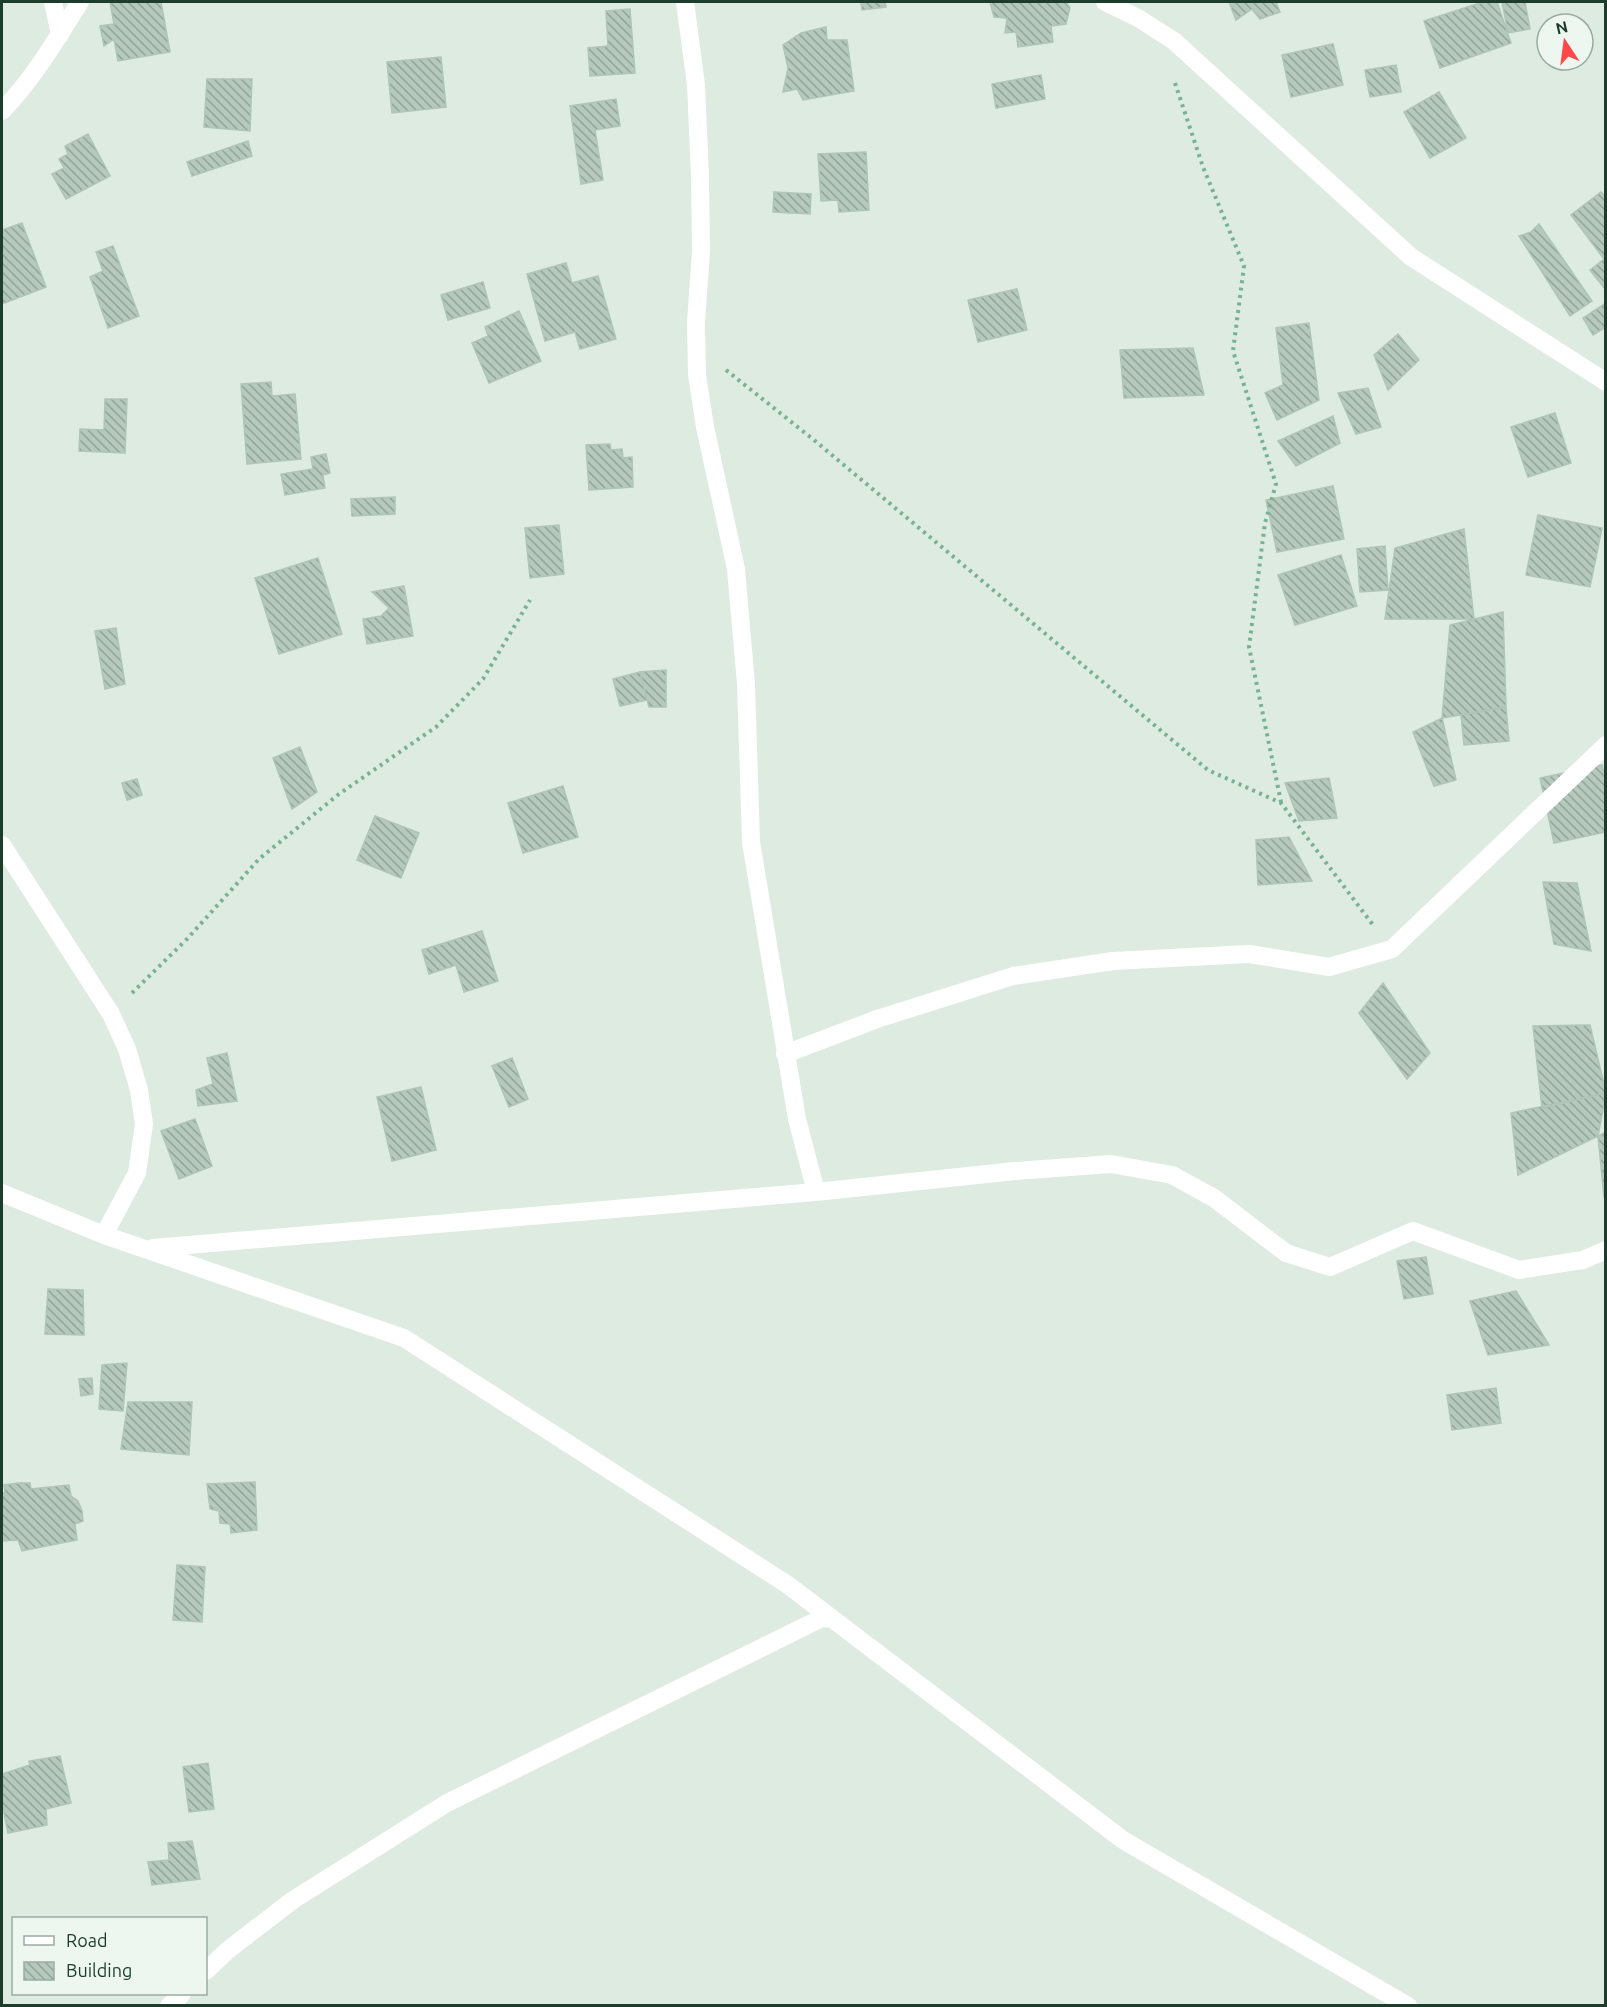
<svg xmlns="http://www.w3.org/2000/svg" width="1607" height="2007" viewBox="0 0 1607 2007" font-family="Ubuntu,sans-serif">
<style>
.building{fill:url(#building-back-hatch);stroke:#afc5b6;stroke-width:1.5}
.lines{fill:none;stroke-linecap:round;stroke-linejoin:round}
.path{stroke:#79b293;stroke-width:4;stroke-dasharray:3 4.5;stroke-linecap:butt}
.minor{stroke:#fff;stroke-width:18}
</style>
<defs>
<pattern id="building-back-hatch" width="6" height="6" patternUnits="userSpaceOnUse" patternTransform="scale(1.5)"><rect width="6" height="6" fill="#b5c9bc"/><path d="M-1 5l2 2M0 0l6 6M5-1l2 2" fill="none" stroke="#93a499"/></pattern>
</defs>
<rect width="100%" height="100%" fill="#ddebe1"/>
<path class="building" d="M110,2h51l9,50 -52,9 -4,-22 -10,7 -4,-20 14,-2z
M861,2h24l1,5 -24,3z
M990,2h76l4,6 -4,16 -15,2 2,16 -35,5 -2,-15 -11,1 2,-15 -13,-1z
M1229,2h47l4,10 -20,7 -8,-10 -16,11z
M1483,2h14l14,41 -71,25 -16,-47z
M1502,2h23l5,27 -22,4z
M630,9l5,64 -45,3 -2,-28 20,-2 -2,-35z
M826,27l1,13h20l7,51 -51,9 -6,-11 -14,3 5,-24 -5,-23 18,-12z
M1333,44l10,41 -52,12 -9,-42z
M441,57l5,50 -54,6 -5,-51z
M1396,65l5,27 -31,5 -5,-27z
M1041,75l4,24 -49,9 -4,-24z
M207,79h45l-2,52 -46,-4z
M1439,92l27,46 -36,20 -26,-46z
M616,99l4,27 -25,4 8,50 -22,4 -11,-78z
M88,134l22,42 -44,23 -14,-25 12,-6 -5,-9 9,-5 -3,-8z
M248,141l4,15 -60,20 -5,-14z
M866,152l3,58 -30,2 -1,-12 -17,1 -3,-47z
M774,192l37,2 -1,20 -37,-2z
M1601,192l5,5v93l-16,-20 14,-11 -33,-44z
M22,223l24,64 -44,17v-74z
M1539,224l53,77 -22,15 -51,-80 12,-4z
M113,246l26,70 -31,12 -18,-51 13,-6 -7,-19z
M566,263l6,20 26,-7 18,63 -36,10 -5,-17 -30,9 -18,-67z
M483,282l7,26 -42,12 -7,-25z
M1017,289l10,41 -49,12 -10,-42z
M1606,303v24l-13,8 -10,-17z
M519,311l22,50 -52,22 -17,-40 16,-7 -3,-9z
M1309,323l10,77 -42,20 -12,-27 18,-8 -7,-57z
M1398,334l21,26 -31,30 -14,-35z
M1193,348l11,47 -80,3 -4,-48z
M271,382l1,14 23,-2 6,65 -54,5 -6,-80z
M1368,388l13,39 -25,7 -18,-41z
M105,399h22l-2,54 -46,-2 1,-22 24,1z
M1555,413l16,50 -43,14 -17,-50z
M1333,416l7,27 -44,23 -18,-25z
M610,444l1,6 11,-1 1,9 9,-1 1,30 -44,3 -3,-45z
M326,454l4,19 -7,2 2,13 -40,7 -4,-21 32,-5 -2,-12z
M1333,486l11,53 -67,13 -11,-52z
M395,497v17l-43,2 -1,-17z
M1538,515l64,13 -12,59 -64,-12z
M559,525l5,49 -34,4 -5,-50z
M1464,529l10,90h-89l10,-71z
M1385,546l3,44 -28,2 -3,-43z
M1341,555l16,51 -62,19 -17,-50z
M318,558l24,76 -63,20 -24,-76z
M404,586l9,50 -46,8 -4,-25 18,-3 8,-8 -17,-16z
M1503,612l3,95 -64,11 8,-93z
M116,628l9,56 -20,5 -10,-58z
M666,670v37h-17l-9,-35z
M640,672l7,28 -27,6 -7,-27z
M1506,707l3,34 -45,4 -3,-30z
M1442,718l14,62 -22,6 -21,-54z
M300,747l17,45 -25,17 -19,-51z
M1602,765l4,17v50l-52,11 -14,-65z
M1329,778l8,40 -38,3 -14,-38z
M137,779l5,16 -15,5 -5,-17z
M563,786l15,51 -55,16 -15,-50z
M375,816l44,17 -18,45 -44,-18z
M1289,837l23,44 -54,4 -2,-45z
M1543,882l34,1 14,68 -37,-7z
M482,931l16,50 -34,11 -8,-27 -27,9 -7,-24z
M1383,983l47,70 -23,26 -48,-66z
M1590,1025l16,68 -64,15 -9,-82z
M227,1053l10,48 -39,5 -2,-16 17,-6 -6,-26z
M512,1058l16,41 -19,8 -17,-41z
M421,1087l15,63 -44,11 -15,-64z
M1606,1093l-8,43 -80,39 -7,-62z
M195,1119l17,47 -33,13 -18,-48z
M1606,1132v65h-2l-6,-61z
M1426,1257l7,37 -29,5 -7,-38z
M48,1289l35,1 1,45 -39,-1z
M1516,1291l33,54 -61,10 -18,-54z
M127,1363l-4,48 -24,-2 3,-44z
M92,1378l1,16 -12,2 -2,-17z
M1496,1388l5,35 -49,7 -5,-35z
M128,1402h64l-3,53 -68,-6z
M255,1482l2,48 -26,3 -1,-9 -10,-1 -1,-12 -9,-2 -3,-25z
M19,1483h11l1,6 38,-4 2,11 7,5 4,10 1,10 -8,3 2,16 -55,11 -4,-11 -16,1v-47l3,-2 -1,-7z
M177,1565l28,2 -3,55 -29,-2z
M60,1756l11,47 -25,6 1,16 -39,8 -6,-30v-29l28,-9 -1,-4z
M208,1763l6,46 -25,3 -6,-45z
M192,1841l8,38 -48,6 -4,-23 21,-2 -1,-17z"/>
<g class="lines">
<path class="path" d="M1175,83l28,84 41,99 -11,85 43,133 -11,39 -16,124 32,155
M726,370l88,70 394,330 73,33 92,122
M132,993l56,-55 71,-79 80,-65 97,-67 47,-48 47,-79"/>
<path class="minor" d="M53,2l7,33
M685,2l11,83 4,91 1,75 -5,72 1,52 8,52 31,142 10,115 5,158 46,277 19,73
M1105,2l33,16 36,23 237,216 195,125
M2,111c32,-33 54,-71 78,-109
M2,845l109,169 16,35 12,41 5,34 -7,49 -33,62
M785,1054l92,-35 136,-43 100,-15 136,-7 80,13 63,-18 214,-204
M2,1193l102,42 300,103 384,247 335,255 285,166
M153,1248l663,-56 199,-21 96,-7 61,11 42,23 72,55 44,14 83,-36 106,39 64,-10 23,-10
M206,1971l22,-21 65,-50 154,-97 375,-185 11,1
M169,2006l13,-12"/>
</g>
<rect width="1607" height="2007" fill="none" stroke="#1d3c2c" stroke-width="6"/>
<rect x="12" y="1917" width="195" height="78" fill="#edf7f0" stroke="#9aaca2" stroke-width="1.5"/>
<rect x="24" y="1936" width="30" height="9" fill="#ffffff" stroke="#9aaca2" stroke-width="1.5"/>
<text x="66" y="1947" font-size="18" fill="#1d3c2c">Road</text>
<rect x="24" y="1962" width="30" height="18" fill="url(#building-back-hatch)" stroke="#9aaca2" stroke-width="1.5"/>
<text x="66" y="1977" font-size="18" fill="#1d3c2c">Building</text>
<g transform="translate(1565 42) rotate(347)"><circle r="28" fill="#edf7f0" stroke="#9aaca2" stroke-width="1.5"/>
<path d="M0-4.5L10 22L0 15L-10 22Z" fill="#ff4747"/>
<text y="-9" font-size="16" font-weight="bold" text-anchor="middle" fill="#1d3c2c">N</text>
</g>
</svg>
